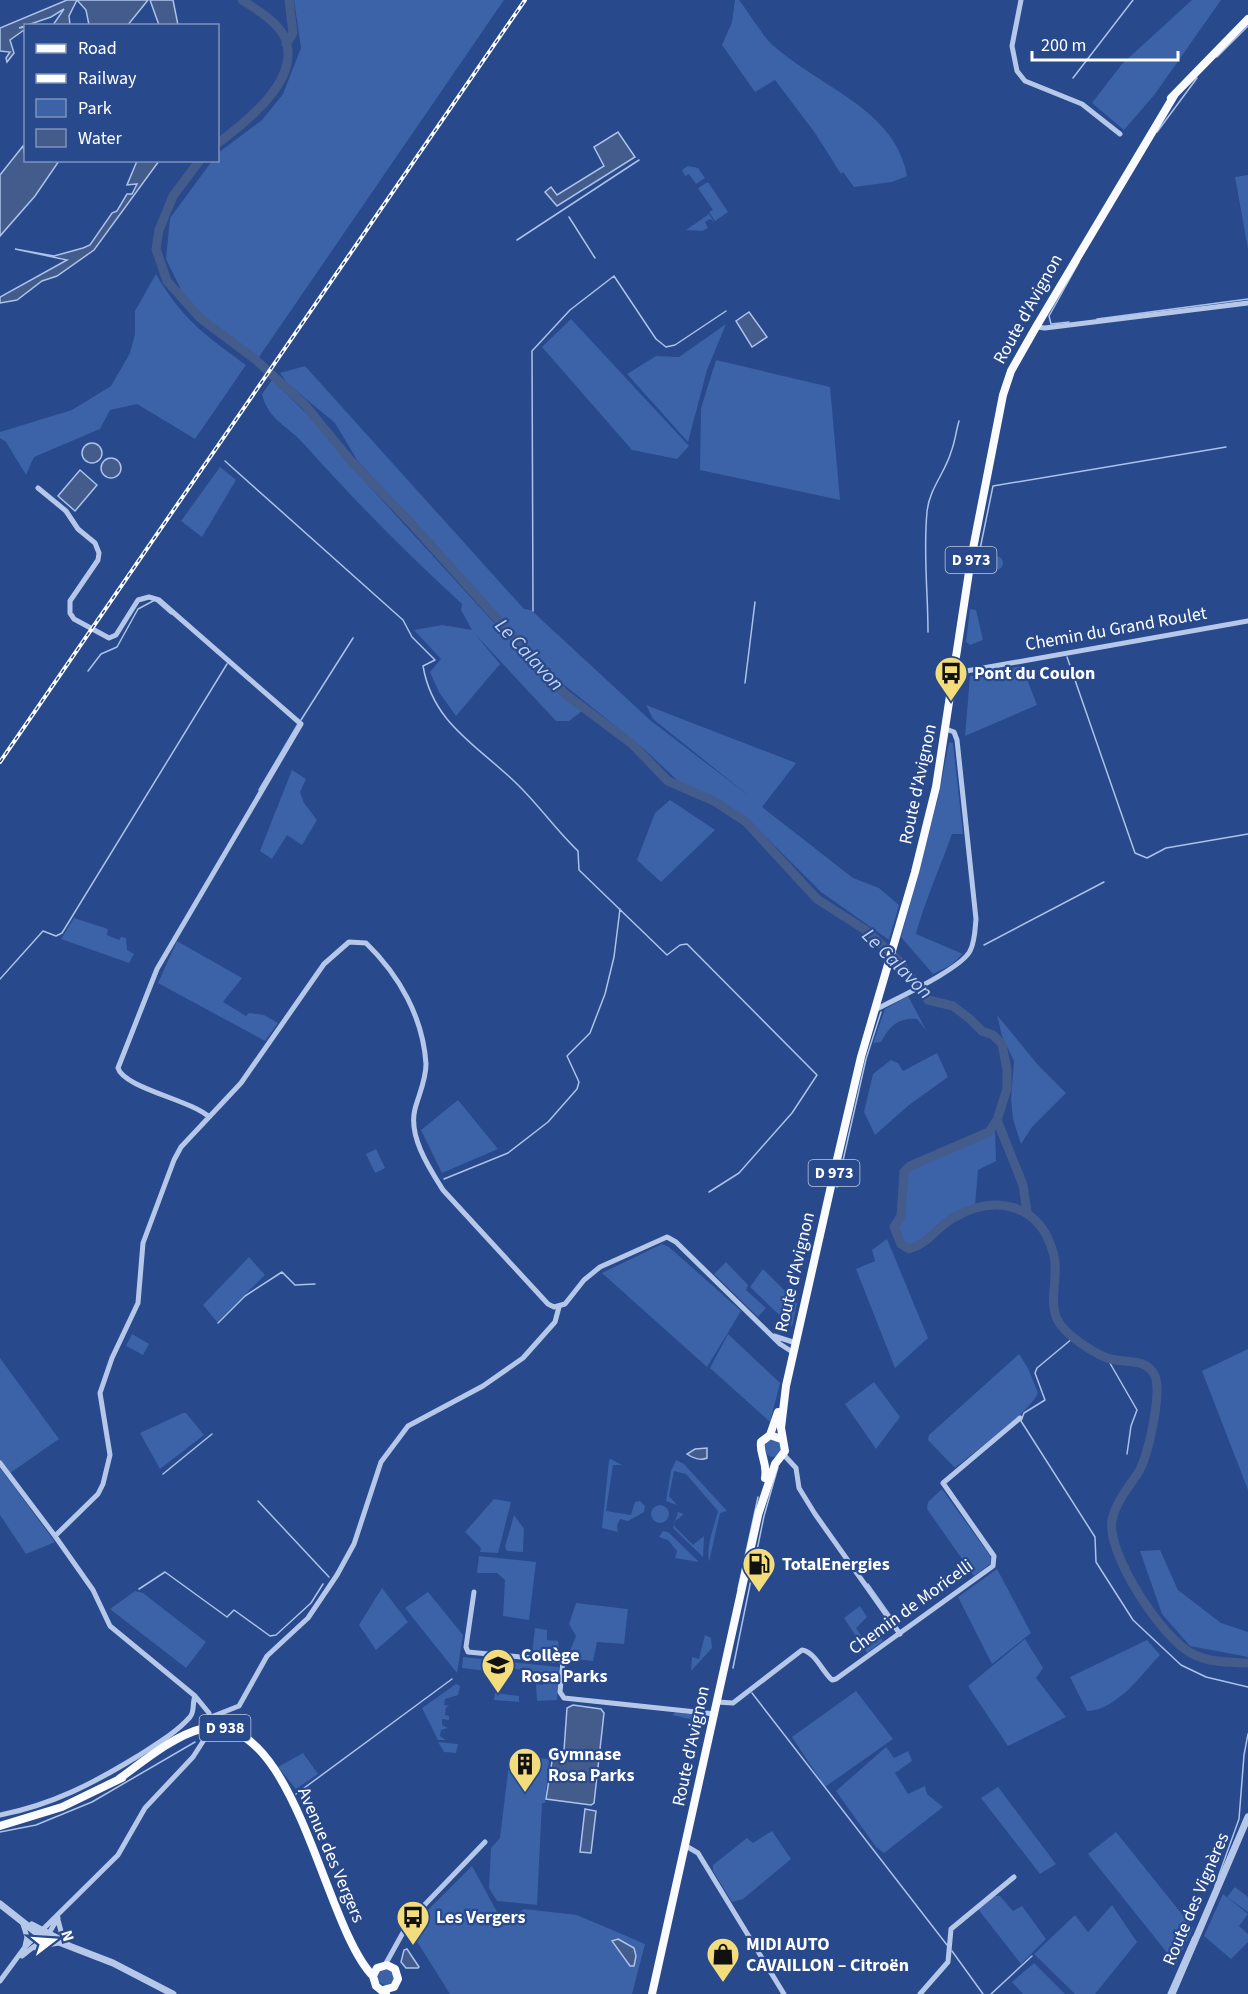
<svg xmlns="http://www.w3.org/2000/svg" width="1248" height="1994" viewBox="0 0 1248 1994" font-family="'Source Sans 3',sans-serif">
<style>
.green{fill:#3c62a8}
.water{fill:#445c8c;stroke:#abc2ea;stroke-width:1.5}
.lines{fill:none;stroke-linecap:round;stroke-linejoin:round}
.stream{stroke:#abc2ea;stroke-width:1.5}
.river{stroke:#445c8c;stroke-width:9}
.minor{stroke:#b6c8ea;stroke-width:5}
.tertiary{stroke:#b6c8ea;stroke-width:7}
.primary{stroke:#fafbfe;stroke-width:8}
.rail-casing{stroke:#fff;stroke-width:4}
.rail{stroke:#28498b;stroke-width:1.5;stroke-dasharray:4.5;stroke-linecap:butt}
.labels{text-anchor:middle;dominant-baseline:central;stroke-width:4.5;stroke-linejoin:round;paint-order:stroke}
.shield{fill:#28498b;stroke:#bec8dc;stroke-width:1.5}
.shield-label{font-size:16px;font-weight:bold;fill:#fff}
.street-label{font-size:18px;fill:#fff;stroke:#28498b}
.poi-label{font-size:18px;font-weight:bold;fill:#fff;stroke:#28498b;text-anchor:start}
.water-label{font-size:20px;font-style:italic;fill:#c2d3f1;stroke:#28498b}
</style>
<rect width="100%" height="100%" fill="#28498b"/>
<path class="green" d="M294,0h210l-245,357 -49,-33 -26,-28 -18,-37 4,-41 42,-57 6,-1v-7l44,-33 21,-26 18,-46z
M735,0h4c12,15 22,35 36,47 45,40 121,63 132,129l-15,6 -38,5 -11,-15 -2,2 -26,-41 -40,-53 -20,12 -33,-47 10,-23z
M1192,0h29l-66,94 -31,36 -32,-27 30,-39z
M688,166l10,2 7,10 -9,6 -7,-10 -4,2 -3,-6z
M1248,175v74l-13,-72z
M708,182l20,30 -13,9 -6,-9 4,-2 -15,-22z
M709,214l5,8 -4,-3 -5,3 3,6 -6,3 -16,-1z
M156,274c25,44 50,62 90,91l-51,74 -58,-35 -27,6 -10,19 -66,28 -8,18 -20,-33 -6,-4v-6l72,-22 39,-24 19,-33 5,-19v-23z
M571,319l118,127 -12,13 -45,-9 -90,-103z
M726,324l-19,46 -19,72 -61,-68 29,-18 23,1z
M716,360l114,27 10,113 -140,-30 1,-62z
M305,366l219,243 7,1 119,110 99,76 -96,-77 -7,-14 150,58 -34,44 91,71 26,10 20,17 -10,35 -68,-48 -71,-71 -15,-11 -57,-29 -34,-32 -96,-77 -191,-212 -22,-37 -48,-40 -7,-10z
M272,380l39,38 36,44 215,235 20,14 -13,10h-13l-81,-87 25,30 -44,52 -17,-24 -9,-20 11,-13 -27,-29 28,-5 30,5 -11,-20 1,-6c-56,-51 -109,-105 -160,-162 -16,-17 -34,-23 -40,-48z
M220,467l16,13 -34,57 -21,-16z
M989 563a7 7 0 1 1 14 0a7 7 0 1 1-14 0Z
M970,609l6,1 7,30 -13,5 -4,-3z
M1022,666l15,39 -72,31 5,-60z
M949,742l4,1 10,91h-11c-12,34 -27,66 -36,100l47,20 -12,11 -18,9 -32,-37 38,-143z
M292,770l14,9 -6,13 4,11 13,17 -15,25 -15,-10 -15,24 -12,-8z
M670,800l45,30 -54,52 -24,-22 18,-47z
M74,918l34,11 -1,6 12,5 2,-3 5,1 1,12 7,4 -5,9 -68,-24z
M177,941l65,37 -19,24 23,14 3,-3 15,2 14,8 -13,18 -107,-58z
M908,996l18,34 -9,-11c-19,-2 -28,8 -36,23l-8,1 12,-34z
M997,1015l41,50 28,28 -34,34 -11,17 -8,-25 -2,-20 3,-38 -12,-25z
M937,1053l11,24 -39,28 -34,30 -11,-23 9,-38 18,-14 7,3 5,8z
M458,1100l40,49 -56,24 -21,-43z
M995,1129l1,32 -18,9 -3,36 -24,8 -32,30 -9,2 -7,-5 -6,-14 7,-11 3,-42c12,-17 69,-25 88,-45z
M376,1149l9,19 -10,5 -9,-19z
M887,1239l41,99 -33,30 -39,-99 19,-8 -3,-11z
M662,1244l7,3 72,64 -34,56 -105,-94z
M249,1257l16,18 -48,47 -14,-17z
M726,1262l22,23 -2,5 20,18 -8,9 -44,-43z
M763,1269l34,34 -5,24 -42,-40z
M132,1334l17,10 -6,11 -17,-9z
M728,1334l52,49 -10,39 -60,-54z
M1248,1349v141l-46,-119z
M1019,1354l9,14 10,25c-10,21 -63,58 -83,75l-27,-28 1,-5z
M0,1358l59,81 -49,34 -10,-13z
M874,1382l26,35 -24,32 -31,-45z
M183,1413h3l18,22 -44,34 -20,-36z
M764 1448a9 9 0 1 1 18 0a9 9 0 1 1-18 0Z
M611,1459l11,6h-9l-7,46 25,4 4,-13 5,-1 5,5 -1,6 -16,9 -8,-2 -3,7 1,6 -16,-4 7,-68z
M676,1460l8,4 43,47 -7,2 -11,49c-3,-17 5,-34 9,-51l-32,-37 -12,-3 -5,25 8,9 -11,-4 5,-30z
M0,1469h1l54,73 -29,12 -26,-39z
M942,1489l49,68 -1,7 -16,12 -47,-67 1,-7z
M494,1499l17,3 -13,51 -18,-1 1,-4 -16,-16z
M651 1514a9 9 0 1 1 18 0a9 9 0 1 1-18 0Z
M678,1512l6,2 -10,8 1,5 18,18 11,-9 -1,21 -30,-29z
M514,1515l10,14 -1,23 -16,-1 -2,-4z
M663,1531l5,1 31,30 -24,-4 2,-7 -9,-11 -9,-3z
M1160,1550l18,40 43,33 27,9v25l-58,-11 -28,-32 -22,-63z
M479,1556l57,6 -7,58 -26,-4 2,-36 -8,-7h-20z
M997,1569l34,64 -39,31 -34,-67z
M382,1588l26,34 -32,28 -17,-25z
M135,1591l8,2 63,49 -20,26 -76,-59z
M428,1592l35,43 -6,38 -52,-65z
M576,1603l52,6 -4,35 -27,-2 -4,19 -26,-3 9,-22 -7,-12z
M860,1606l7,11 -11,11 8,12 13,-9 6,10 -16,12 -23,-35z
M535,1628l12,2v10l11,1 2,16 -28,-3z
M705,1635l6,3 1,10 -21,23 1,-14 7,2z
M1025,1639l18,29 -7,10 30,39 -58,29 -40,-60z
M1147,1640l13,15c-19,20 -43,55 -73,56l-17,-34z
M463,1657l96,10 -2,33 -20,1 -1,-17 7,1 1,-12 -56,-8 -2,6 -24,-3z
M456,1684l4,2 -2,9 -13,4 -1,6 6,1 -4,1 -1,8 4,1v4l-7,-1v6l6,3 -7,2 -1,6 6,4h-8l-16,-32z
M856,1691l37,48 -68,48 -33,-50z
M495,1693l24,3v6l-25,-2z
M676,1712l29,4 1,10 -2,-4 -32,-7z
M438,1742l20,2 -2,9 -12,-1z
M886,1747l8,11 14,-7 4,10 -17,12 13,21 17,-8 2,8 16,13 -59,46 -8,-6 -40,-56z
M303,1753l15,21 -22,15 -18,-22z
M510,1755l39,4 -4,44h-3l-5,102 -40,-4 -8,-13 2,-40 9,-10z
M998,1787l58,77 -16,10 -59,-76z
M772,1831l19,28 -48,40 -11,3 -19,-31v-6l34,-27 6,5z
M1116,1832l77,96 -17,36 -88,-110z
M472,1866l31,57 21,-14 53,6 68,29 -13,50h-182l-39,-62 6,-11z
M1235,1887l13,10v15l-21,-15z
M1223,1894l25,20 -9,12 9,8v8l-17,17 -27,-23z
M995,1896h5l13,15 9,-5 24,33 -25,25 -43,-55z
M1112,1905l25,37 -42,52h-20l-41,-40 41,-39 13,17z
M1034,1963l31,31h-42l-11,-12z
M378 1977a8 8 0 1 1 16 0a8 8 0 1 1-16 0Z"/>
<path class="water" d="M67,0h81l-21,26 -38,-1 -3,-15 -9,-10 -8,16 1,9h-17l11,-16 -13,8 -32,11 6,-1v14l-1,-11 -14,10 4,13 -7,9 -1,-4 4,-6 -10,-1v-23z
M150,0h23l5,25h-19z
M618,132l17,25 -78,49 -12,-14 6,-5 6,8 47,-29 -10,-19z
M23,146l3,14 33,1 -24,35 -35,40v-61z
M137,161h22l-65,89 -37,26 -15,5 -25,19 -17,3v-6l67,-37 -52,-11 39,7 29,-8 7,-3 22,-32 5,-2 10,-17h5l5,-10 -10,1z
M749,312l18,25 -15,10 -16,-26z
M82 453a10 10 0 1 1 20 0a10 10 0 1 1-20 0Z
M101 468a10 10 0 1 1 20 0a10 10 0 1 1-20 0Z
M80,470l17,15 -22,26 -17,-15z
M707,1448v10c-6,3 -15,0 -20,-4l8,-5z
M573,1705l28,4 3,4 -10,90 -3,2 -45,-6 7,-44 9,-2 2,-3 3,-42z
M585,1809l11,2 -5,42 -11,-1z
M618,1939l16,9 2,8 -2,10h-4l-18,-25z
M407,1949l12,18 -1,1h-12l-5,-6 3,-12z"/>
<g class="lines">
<path class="stream" d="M1217,57l31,-31
M1073,78l60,-78
M1157,132l40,-54
M569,217l26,41
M517,240l122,-80
M1097,319l151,-20
M1069,322l-18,2 -2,-8 30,-54
M225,461l178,159 9,17 23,23 -12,6c10,58 54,79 93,117 22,21 40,47 62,68l1,19 88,85 13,-10 7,-1 130,131 -25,38 -53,60 -30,19
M979,554l14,-68 233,-39
M533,611l-1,-260 38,-41 44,-34 42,63 10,8 9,-2 51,-34
M928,632c0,-41 -5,-79 -1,-120 2,-23 18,-39 24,-60 4,-10 5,-21 8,-31
M1067,657l68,196 12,5 19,-10 82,-14
M88,671l13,-17 16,-7 21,-38 17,-9 16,14
M745,683l10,-81
M301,720l52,-82
M259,790l39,-66
M984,945l120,-63
M0,979l43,-48 13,5 6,-3 165,-269
M444,1179l64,-26 40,-31 29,-33 2,-7 -12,-26 23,-23 15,-39 9,-37 6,-48
M837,1187l29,-128 15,-47
M218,1323l27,-27 37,-24 13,13 20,-1
M1073,1338l-36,30 -2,5 10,27 -21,13 -3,8 74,116 1,25 37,58 48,45 25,12 42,10
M1107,1358l30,52 -6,16 -4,28
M163,1474l49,-40
M258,1501l71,76
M868,1584l29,41
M139,1589l26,-17 62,45 7,-7 36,26 6,-1 35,-32 12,-19
M738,1589l20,-92
M733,1668l31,-152 14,-49
M752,1693l195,252
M296,1794l156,-115
M0,1832l36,-7 56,-23 103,-60
M1215,1886l24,-67 5,-64 4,-21
M952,1951l31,43
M991,1994l41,-38
M1168,1994l25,-57"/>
<path class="river" d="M286,44l7,-11 -4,-33
M218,143c27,-20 86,-65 66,-107 -8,-15 -28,-27 -42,-36
M200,160l-27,36 -14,34 -3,19 11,32 33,37 56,42 49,45 46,56 59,61 154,171 68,51 36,37 46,20 32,21 71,77 50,32 31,29 30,40 25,6 17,13 12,12 11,4 9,9 5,26v19l-10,31 -8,12 -79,34 -6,6 -3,44 -7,11 7,17 8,5c19,-5 28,-22 44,-31 42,-24 86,-15 100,34 7,21 -5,47 4,67 7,15 35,33 50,39 15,6 39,-2 48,18 7,18 -7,81 -17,97 -10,15 -22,29 -26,47 -6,33 50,118 79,133 18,10 37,9 57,10
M997,1120l26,65 4,27"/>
<path class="minor" d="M1021,0l-9,46 5,25 8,10 57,23 38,30
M1036,327l9,1 203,-25
M38,488l28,23 12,18 17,14 4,10 -1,7 -28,41v12l4,6 35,19 7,-3 22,-35 11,-3 10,3 142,124 -144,245 -39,99c6,20 73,32 91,49
M955,673l293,-52
M875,1010c20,-11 86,-41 95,-59 5,-9 5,-22 6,-32l-19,-179 -3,-8 -8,-3
M774,1336l22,7
M783,1454l13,14 3,20 16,26 85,120
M0,1463l55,73
M474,1592l-8,55 2,5 95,9 -3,31 4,6 151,16
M717,1702l16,1 69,-53c13,2 20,21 30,30l4,-1 157,-113 1,-10 -51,-73 77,-65
M211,1717l28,-11 28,-50 41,-38 29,-43 17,-31 27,-82 27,-36 75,-40 40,-28 32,-36 4,-15
M212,1727l-3,-14 -14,-17 -85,-70 -17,-36 -38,-54 43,-42 5,-10 7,-29 -10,-62 12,-35 26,-55 5,-60 31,-83 7,-13 60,-64 83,-119 25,-22 17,1c33,32 57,74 60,121 0,16 -7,30 -11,45 -7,27 14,59 28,81l105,114 6,3 11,-3 19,-24 16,-13 67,-30 9,5 104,102 14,9
M0,1815c52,-10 94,-32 138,-59 17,-11 38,-23 52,-39 5,-6 2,-14 5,-21
M686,1846l12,7 86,141
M58,1920l4,15 5,8
M23,1924l4,13 -2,9
M32,1948l14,-10 12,-20
M22,1956l10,-8 26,-5
M385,1965l25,-45 75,-78
M0,1981l25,-34 93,-92 27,-47 48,-51 18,-28
M920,1994l28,-32 3,-33 63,-52"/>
<path class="tertiary" d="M0,1904l38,30 75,29 60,31
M32,1925l25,13
M1172,1994l76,-177"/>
<path class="primary" d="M1171,98l77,-79
M770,1435l8,-23
M765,1478c3,-15 -6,-24 -4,-36l9,-7 11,4
M758,1515l17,-51 10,-13 -4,-23 5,-42 50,-222 25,-107 54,-185 21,-85 35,-228 32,-164 8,-24 25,-44 139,-233
M119,1779c22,-16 56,-44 82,-50 94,-23 122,197 172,247
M0,1826l62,-19 60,-29
M383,1990l11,-3 4,-8 -3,-10 -8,-4 -10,3 -4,8 3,10 10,8
M652,1994l107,-483"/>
<defs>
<path id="rail" d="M0,762l525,-762"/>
</defs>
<use href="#rail" class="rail-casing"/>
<use href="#rail" class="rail"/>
</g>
<defs>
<symbol id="bus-pin" viewBox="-11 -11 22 30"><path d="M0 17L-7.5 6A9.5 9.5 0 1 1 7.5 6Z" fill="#f2dc7c" stroke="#28498b"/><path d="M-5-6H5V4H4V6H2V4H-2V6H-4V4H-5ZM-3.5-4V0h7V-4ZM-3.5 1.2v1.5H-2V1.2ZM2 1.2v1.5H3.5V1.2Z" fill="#111"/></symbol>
<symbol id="fuel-pin" viewBox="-11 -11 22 30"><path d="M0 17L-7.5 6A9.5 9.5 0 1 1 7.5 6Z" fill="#f2dc7c" stroke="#28498b"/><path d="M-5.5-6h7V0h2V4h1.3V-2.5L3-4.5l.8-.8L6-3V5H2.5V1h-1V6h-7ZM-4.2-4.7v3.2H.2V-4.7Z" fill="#111"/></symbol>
<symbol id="school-pin" viewBox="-11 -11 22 30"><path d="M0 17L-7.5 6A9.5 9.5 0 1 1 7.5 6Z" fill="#f2dc7c" stroke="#28498b"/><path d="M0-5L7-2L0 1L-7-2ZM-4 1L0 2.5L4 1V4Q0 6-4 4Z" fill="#111"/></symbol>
<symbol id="building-pin" viewBox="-11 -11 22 30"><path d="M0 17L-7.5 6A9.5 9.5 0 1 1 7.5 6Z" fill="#f2dc7c" stroke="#28498b"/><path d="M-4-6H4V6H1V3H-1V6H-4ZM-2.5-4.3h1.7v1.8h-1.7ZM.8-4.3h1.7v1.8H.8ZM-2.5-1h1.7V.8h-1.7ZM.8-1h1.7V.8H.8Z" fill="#111"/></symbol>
<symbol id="shop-pin" viewBox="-11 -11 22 30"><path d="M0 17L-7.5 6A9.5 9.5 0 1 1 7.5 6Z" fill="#f2dc7c" stroke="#28498b"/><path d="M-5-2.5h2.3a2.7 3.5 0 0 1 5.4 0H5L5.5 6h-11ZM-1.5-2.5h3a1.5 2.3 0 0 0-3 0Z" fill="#111"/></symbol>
</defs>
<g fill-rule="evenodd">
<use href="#bus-pin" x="932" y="654" width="38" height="52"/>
<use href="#fuel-pin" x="740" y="1545" width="38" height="52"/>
<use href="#school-pin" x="479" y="1646" width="38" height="52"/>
<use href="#building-pin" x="506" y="1745" width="38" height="52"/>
<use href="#bus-pin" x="394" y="1898" width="38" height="52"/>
<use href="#shop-pin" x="704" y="1935" width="38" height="52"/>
</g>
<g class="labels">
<g class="shield">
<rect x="945.5" y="547" width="51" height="26" rx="4.5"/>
<rect x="808.5" y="1160" width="51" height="26" rx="4.5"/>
<rect x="199.5" y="1715" width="51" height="26" rx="4.5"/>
</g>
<g class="shield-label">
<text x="971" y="560">D 973</text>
<text x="834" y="1173">D 973</text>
<text x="225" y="1728">D 938</text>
</g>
<g class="street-label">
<text transform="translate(1028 309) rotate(-61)">Route d'Avignon</text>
<text transform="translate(1116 629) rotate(-10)">Chemin du Grand Roulet</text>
<text transform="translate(918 784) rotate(-78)">Route d'Avignon</text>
<text transform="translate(795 1272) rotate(-77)">Route d'Avignon</text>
<text transform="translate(911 1607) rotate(-36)">Chemin de Moricelli</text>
<text transform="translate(691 1746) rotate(-78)">Route d'Avignon</text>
<text transform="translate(331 1855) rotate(67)">Avenue des Vergers</text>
<text transform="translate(1196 1899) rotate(-67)">Route des Vignères</text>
</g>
<g class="poi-label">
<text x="974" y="673">Pont du Coulon</text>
<text x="782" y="1564">TotalEnergies</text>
<text x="521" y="1655">Collège<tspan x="521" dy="21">Rosa Parks</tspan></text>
<text x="548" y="1754">Gymnase<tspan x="548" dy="21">Rosa Parks</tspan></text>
<text x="436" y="1917">Les Vergers</text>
<text x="746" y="1944">MIDI AUTO<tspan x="746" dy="21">CAVAILLON – Citroën</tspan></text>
</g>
<g class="water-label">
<text transform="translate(529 655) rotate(47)">Le Calavon</text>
<text transform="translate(897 964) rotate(45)">Le Calavon</text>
</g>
</g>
<rect x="24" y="24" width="195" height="138" fill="#28498b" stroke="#7e92b9" stroke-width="1.5"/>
<rect x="36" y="44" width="30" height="9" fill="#fafbfe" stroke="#7e92b9" stroke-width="1.5"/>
<text x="78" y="54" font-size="18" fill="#ffffff">Road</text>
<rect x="36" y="74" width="30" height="9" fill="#ffffff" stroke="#7e92b9" stroke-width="1.5"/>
<text x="78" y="84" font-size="18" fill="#ffffff">Railway</text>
<rect x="36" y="99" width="30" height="18" fill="#3c62a8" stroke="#7e92b9" stroke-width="1.5"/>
<text x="78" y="114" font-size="18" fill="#ffffff">Park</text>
<rect x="36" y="129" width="30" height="18" fill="#445c8c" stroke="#7e92b9" stroke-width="1.5"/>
<text x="78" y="144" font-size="18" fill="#ffffff">Water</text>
<g transform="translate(54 1940) rotate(73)" stroke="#28498b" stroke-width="4.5" paint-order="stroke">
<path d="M0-4.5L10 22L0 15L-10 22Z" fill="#ffffff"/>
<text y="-9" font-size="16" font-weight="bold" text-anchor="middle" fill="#ffffff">N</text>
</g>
<path d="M1032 51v9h146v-9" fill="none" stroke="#ffffff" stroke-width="3"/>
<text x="1041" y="51" font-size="18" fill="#ffffff" stroke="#28498b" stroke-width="4.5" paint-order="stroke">200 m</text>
</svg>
